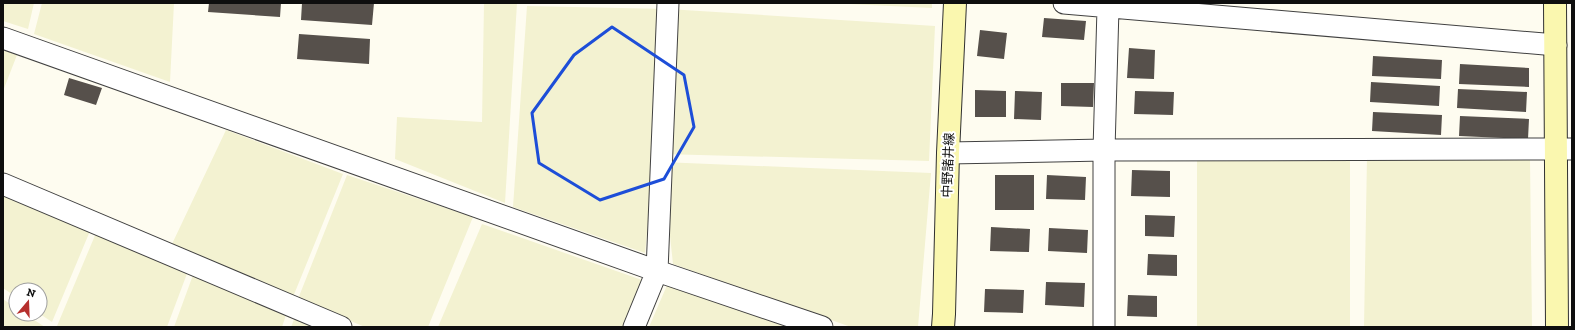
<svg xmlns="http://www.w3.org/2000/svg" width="1575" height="330" viewBox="0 0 1575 330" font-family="'Zilla Slab','Noto Sans JP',serif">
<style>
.farmland{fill:#f3f2d1}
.building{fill:#56504b}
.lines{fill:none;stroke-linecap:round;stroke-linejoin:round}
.street-casing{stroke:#414141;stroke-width:23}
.secondary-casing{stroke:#303030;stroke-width:24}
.street{stroke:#fff;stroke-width:21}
.secondary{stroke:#faf7af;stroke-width:22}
.marked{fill:none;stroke:#1d4ed8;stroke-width:3;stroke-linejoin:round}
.labels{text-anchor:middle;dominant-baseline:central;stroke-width:4;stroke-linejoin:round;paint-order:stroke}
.street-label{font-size:13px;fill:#0e0e0e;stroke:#fff}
</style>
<rect width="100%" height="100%" fill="#fefcf0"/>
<path class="farmland" d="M3,3h31l-6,26 -25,-8z
M42,3h132l-4,79 -136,-48z
M484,3h33l-12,200 -110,-44 2,-42 85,5z
M828,3h104v5z
M527,6l141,3 267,17 -6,135 -267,-7 5,-134 -22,233 -132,-46z
M3,50l14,5 -14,36z
M226,130l117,44 -50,123 -121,-53z
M1350,156v171h-153v-169z
M1367,157l163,2 2,168h-168z
M662,162l269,11 -13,154h-67l-178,-63z
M347,175l126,42 -45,110h-63l-67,-28z
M3,195l87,36 -38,91 -12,-8v-24h-24v7l-13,-9z
M482,224l160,56 -19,47h-185z
M96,233l92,38 -21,56h-108l-2,-1z
M193,275l93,40 -4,12h-108z
M668,283l118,44h-137z
M3,299l13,9v6h9l20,13h-42z
M295,317l22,10h-26z"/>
<path class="building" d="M209,3h72l-1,14 -72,-5z
M302,3h72l-2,22 -71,-5z
M1044,18l42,3 -2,19 -42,-3z
M980,30l27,3 -3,26 -27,-3z
M299,34l71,5 -1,25 -72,-5z
M1129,48l26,2 -1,29 -27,-1z
M1373,56l69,4 -1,19 -69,-3z
M1460,64l69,4v19l-70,-3z
M69,78l33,10 -6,17 -32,-10z
M1371,82l69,4 -1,20 -69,-4z
M1061,83h33l-1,24 -32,-1z
M1458,89l69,3 -1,20 -69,-4z
M975,90l31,1v26h-31z
M1015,91l27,1 -1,28 -27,-1z
M1135,91l39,1 -1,23 -39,-1z
M1373,112l69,3 -1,20 -69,-4z
M1460,116l69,3 -1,20 -69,-3z
M1132,170l38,1v26l-39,-1z
M995,175h39v35h-39z
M1047,175l39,2 -1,23 -39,-1z
M1145,215l30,1 -1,21 -29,-1z
M991,227l39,2 -1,23 -39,-1z
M1049,228l39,2 -1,23 -39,-2z
M1148,254l29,1v21l-30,-1z
M1046,282l39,1 -1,24 -39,-2z
M985,289l39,1 -1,23 -39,-1z
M1128,295l29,1v21l-30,-1z"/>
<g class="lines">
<defs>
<path id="street" d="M1064,3l492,42
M3,38l654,233 165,56
M948,153l156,-3 468,-1
M3,184l338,143
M634,327l23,-56 11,-268
M1104,327v-177l4,-142"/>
<path id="secondary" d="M1555,3l2,324
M943,327l1,-13 4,-161 7,-150"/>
</defs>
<use href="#street" class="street-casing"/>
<use href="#secondary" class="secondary-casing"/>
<use href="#street" class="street"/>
<use href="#secondary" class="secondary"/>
</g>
<path class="marked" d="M612,27l72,48 10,52 -30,52 -64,21 -61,-37 -7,-50 42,-58z"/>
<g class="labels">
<g class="street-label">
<text transform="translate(948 165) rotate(-88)">中野諸井線</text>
</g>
</g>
<rect width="1575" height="330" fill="none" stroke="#0e0e0e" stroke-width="8"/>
<g transform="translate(28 302) rotate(19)"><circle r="19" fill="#ffffff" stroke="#9f9f9f"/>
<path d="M0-3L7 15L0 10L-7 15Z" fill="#b6302e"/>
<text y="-6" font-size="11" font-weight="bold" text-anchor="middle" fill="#0e0e0e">N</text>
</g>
</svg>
